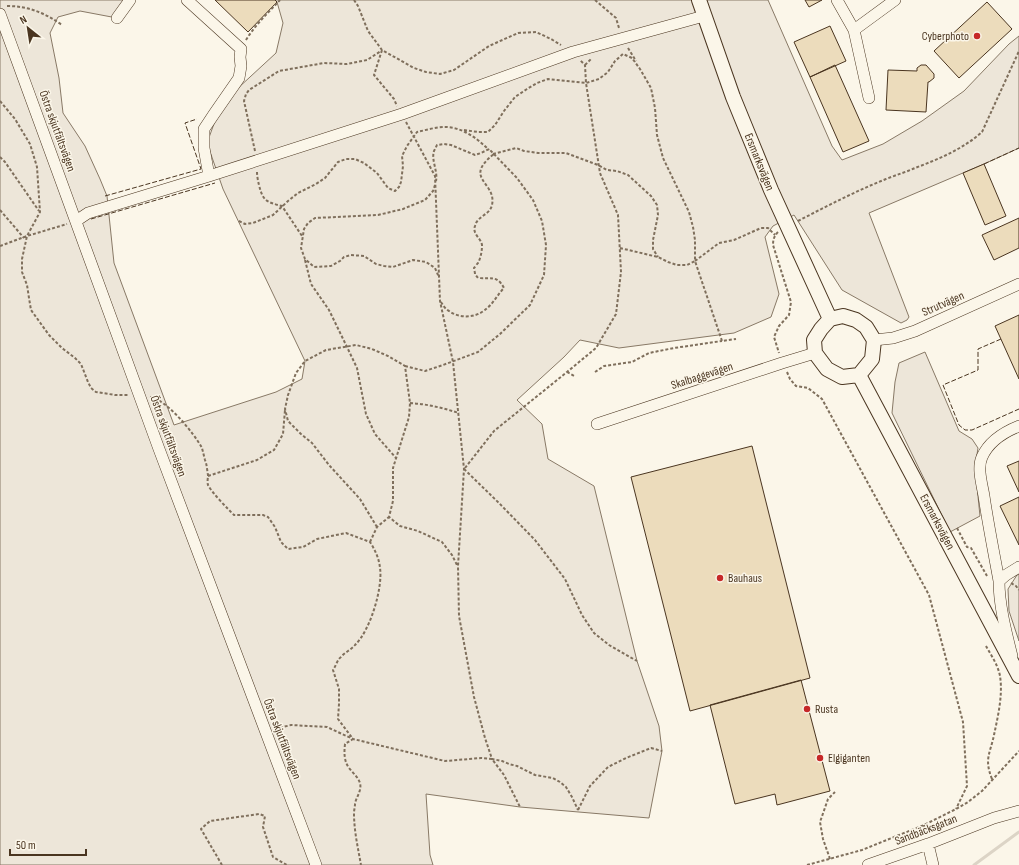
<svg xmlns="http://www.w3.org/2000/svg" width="1019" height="865" viewBox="0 0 1019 865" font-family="'Sofia Sans Condensed',sans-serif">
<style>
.green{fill:#ede6d9;stroke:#887966}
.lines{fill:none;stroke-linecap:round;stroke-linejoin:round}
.stream{stroke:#dcd4c6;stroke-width:3}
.building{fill:#ecdcbc;stroke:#4a3520}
.minor-casing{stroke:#4a3520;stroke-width:12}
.major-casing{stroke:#4a3520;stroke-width:16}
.path{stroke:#7f6f5c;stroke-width:2;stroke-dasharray:3 2;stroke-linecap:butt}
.minor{stroke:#fbf6e9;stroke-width:11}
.major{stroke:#fbf6e9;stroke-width:14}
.fence{stroke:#4a3520;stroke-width:1;stroke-dasharray:5 2;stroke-linecap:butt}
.poi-dot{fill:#c62828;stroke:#fbf6e9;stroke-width:1.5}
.labels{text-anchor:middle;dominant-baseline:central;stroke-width:3;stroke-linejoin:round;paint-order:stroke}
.poi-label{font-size:12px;fill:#4a3520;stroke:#fbf6e9;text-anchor:start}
.street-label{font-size:12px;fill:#4a3520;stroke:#fbf6e9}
</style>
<rect width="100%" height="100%" fill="#fbf6e9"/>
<path class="green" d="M0,0h130l-13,18 -37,-7 -22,6 -8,16 9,45 4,35 22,33 15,33 7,17 7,67 60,162 102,-33 26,-13 3,-18 -82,-172 -16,-46 8,-22 22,-32 39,-36 7,-30 -6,-21 -2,-2h493l64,146 10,14 41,-16 39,-23 42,-30 45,-47 10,-8v112l-35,16 -115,49 40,104 -2,3 -6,3 -59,-33 -48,-75 -21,11 -8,11 14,57 -8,23 -37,16 -115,15 -39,-8 -16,17 -47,43 25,24 6,35 46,27 43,175 22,65 3,25 -13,67 -129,-11 -94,-13 4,61 3,10h-433z
M925,352l34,79 13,8 6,9 -3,19 5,49 -30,16 -58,-119 3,-31 4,-19z
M1019,574v67l-10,-30 -1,-22 9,-14z"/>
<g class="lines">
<path class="stream" d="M974,865l45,-33"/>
</g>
<path class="building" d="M215,0h60l2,2 -29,30z
M805,0h17l-13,7z
M987,2l25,27 -53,49 -25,-27z
M830,26l16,35 -36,16 -16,-35z
M835,65l34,76 -26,11 -33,-75z
M921,65h5l8,9v4l-5,4h-1l-2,30 -40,-2 2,-40 29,1v-3z
M984,164l22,52 -21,9 -22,-52z
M1019,218v30l-25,12 -12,-25z
M1019,315v64l-24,-53z
M752,446l58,232 -120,33 -59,-234z
M1019,461v31l-12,-26z
M1019,497v48l-19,-39z
M801,680l29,111 -53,14 -2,-11 -40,10 -25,-99z"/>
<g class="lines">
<defs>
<path id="minor" d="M187,0l54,49 -1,8 1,9 -2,12 -25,36 -10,15v19l5,28
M837,0l17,30 41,-30
M0,14l159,435 157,416
M117,18l13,-18
M854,30l15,68
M76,221l12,-8 121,-37 193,-62 171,-62 131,-36
M874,340l19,-2 22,-7 104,-47
M597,424l185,-61 33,-10
M999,581c-5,-28 -11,-57 -15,-85 -2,-12 -7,-28 -2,-39 7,-16 22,-25 37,-31
M1012,656c-6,-24 -13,-51 -13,-75l7,-6 13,-8
M928,844l5,21
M868,865l60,-21 66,-26 25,-7"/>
<path id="major" d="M699,0l34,97 38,93 59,129
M843,316l13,4 10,7 8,13 -2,19 -13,16 -17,2 -15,-8 -12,-16 -1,-13 7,-11 9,-10z
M859,375l160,301"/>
</defs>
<use href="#minor" class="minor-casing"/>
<use href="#major" class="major-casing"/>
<path class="path" d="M354,0l4,6 10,25 14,19 32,18 12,4 14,2 14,-4 35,-24 29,-13 18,-1 15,7 10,6
M595,0l21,18 3,10
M7,6c21,0 38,7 55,19
M246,40c9,-15 22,-27 34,-40
M628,48l8,13
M382,50l-8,25 20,24 3,7
M585,65l7,-7
M0,101l15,18 15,25 7,23 3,45 -13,24 -5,23v13l5,13 2,13 2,12 18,25 13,13 13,10 6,6 7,18 3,6 5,4 19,3h14
M406,122l29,54 5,125 13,61 11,107 -6,97 1,50 15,81 11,41 7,21 10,2 7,3 8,2 18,9 18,3 7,4 6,5 6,10 6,13
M464,130l14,2h10l7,-7 9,-14 11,-14 12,-8 10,-6 11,-4 38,4 13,-4 9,-7 7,-11 8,-7 9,4 8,11 11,19 4,20 2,27 6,23 26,54 4,15 2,13v21
M255,151l-11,-50 2,-7 3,-4 30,-19 45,-8 23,1 20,-4 14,-9
M493,154l23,-6 8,3 14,2h28l32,12 9,5 10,1 11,4 23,21 6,9 1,10 -5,25v9l5,8
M0,157l5,5 34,49
M257,172c0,4 1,9 2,13 4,16 7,17 23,21l20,30
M435,185l-2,6 -8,9 -22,9 -25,6 -63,3 -7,5 -4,6 -3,19 4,11 9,8 17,-1 9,-5 4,-4 7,-2 13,1 12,8 8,2 9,1 20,-7 13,2 9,6 3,7
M0,210l24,28
M239,221l6,3 8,-1 20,-8 15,-14 10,-8 18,-9 9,-6 13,-16 8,-3h9l9,4 13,10 11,15 7,3 4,-4 2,-5 2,-16 -1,-10 5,-10 10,-14c9,-2 19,-5 28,-5 17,0 32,11 44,23
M798,221c29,-15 58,-30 88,-42 10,-4 20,-7 29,-11 24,-9 48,-19 67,-36l37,-81
M778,232c-4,4 -5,8 -5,13l18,57 -2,13 -10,11 -5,11 5,16
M0,246l27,-10 40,-12
M620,248l38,9 10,5 9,3h10l8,-4 27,80 14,-2
M305,260l6,24 18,26 18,37 10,21 9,46 9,20 21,24
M695,261l24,-18 15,-3 27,-12h7l7,7
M441,302c2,3 4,7 8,9 11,8 27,7 37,-2 7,-5 12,-15 18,-21 -7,-13 -13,-9 -26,-10l-3,-4c0,-2 -1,-4 -1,-6 1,-1 3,-4 4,-5 3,-6 4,-12 4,-18 -1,-7 -10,-11 -7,-19 2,-10 15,-11 17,-21 5,-23 -30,-26 2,-51
M405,366l20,5 18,-6 35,-13 22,-18 30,-29 14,-30 2,-30 -4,-24 -9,-21 -16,-22 -28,-29 -8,4 -6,2 -24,-10 -7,-1 -7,1c-1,2 -2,4 -3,6 -3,9 4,20 2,30
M567,372l7,4
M595,372l9,-6 28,-4 17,-9 25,-5 48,-7
M787,372l3,7 6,7 12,2 14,11 107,196 34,127 4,64 -11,23
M150,397c16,2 44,36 52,51 1,4 2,8 3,12 2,5 2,10 3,15 0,3 -1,7 0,10 4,8 20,24 26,30h29l5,2 7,10 6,15 7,7 15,-2 14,-8 29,-6 24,9c5,8 9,16 10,26 3,20 -10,63 -25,77 -4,5 -10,7 -14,12 -4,3 -5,9 -8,13l6,19v15l-1,15 15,20 -8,5c-1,9 -1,17 4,24 4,5 9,9 11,15 2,8 -4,14 -5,21 0,3 -1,6 -1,9 0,18 4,35 7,52
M410,403c17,1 33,5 49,10
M465,468l29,-37 73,-59 29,-24 20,-34 5,-42 -3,-57 -18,-42 -14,-90 -1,-18 -5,-5
M464,469l35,34 36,37 30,39 17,36 12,18 15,12 28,16
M208,476l49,-16 17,-10 9,-16 2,-24
M377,527l-17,-28 -31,-34 -17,-22 -11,-9 -13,-13 -3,-12 3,-14 8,-22 9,-12 21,-11 30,-5 16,4 16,7 17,10 5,37 -1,14 -16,51v33l-4,16 11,9 18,5 24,11 10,13 5,10
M957,528l10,19 4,1 16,28
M370,542l7,-15 12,-10
M1011,583l5,3 3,4
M986,646c5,9 12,19 14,30 3,19 -2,40 -6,59 -4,19 -10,24 -2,44
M275,729l16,-4 36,2 26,12 92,22 36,-3 11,1 12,16 16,32
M578,810l12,-24 18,-19 18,-9 25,-10 11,3
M924,825l2,9
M830,859l-7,-20 -3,-17 8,-23 7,-7
M222,865l-21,-36 9,-8 49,-7 6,2 -2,11 10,30 14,8
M807,865l55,-15 62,-25 32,-16 12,-7 14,-11 37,-40"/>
<use href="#minor" class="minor"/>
<use href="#major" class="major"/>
<path class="fence" d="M984,164l35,-16
M105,196l96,-27 -16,-46 12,-4
M91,219l124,-36
M1001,339l-23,10v21l-35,15 16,40 6,5h7l47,-21"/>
</g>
<g class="poi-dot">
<circle cx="977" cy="36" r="4"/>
<circle cx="720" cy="578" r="4"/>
<circle cx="807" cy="709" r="4"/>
<circle cx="820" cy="758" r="4"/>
</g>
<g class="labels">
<g class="poi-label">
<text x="969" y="36" text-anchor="end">Cyberphoto</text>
<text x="728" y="578">Bauhaus</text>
<text x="815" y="709">Rusta</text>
<text x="828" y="758">Elgiganten</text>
</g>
<g class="street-label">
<text transform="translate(57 131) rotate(70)">Östra skjutfältsvägen</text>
<text transform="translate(759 162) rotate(68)">Ersmarksvägen</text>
<text transform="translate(943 304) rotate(-24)">Strutvägen</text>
<text transform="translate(702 376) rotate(-18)">Skalbaggevägen</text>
<text transform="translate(168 436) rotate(70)">Östra skjutfältsvägen</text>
<text transform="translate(937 522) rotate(62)">Ersmarksvägen</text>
<text transform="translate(282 739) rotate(69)">Östra skjutfältsvägen</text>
<text transform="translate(926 830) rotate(-21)">Sandbäcksgatan</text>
</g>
</g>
<g transform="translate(28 28) rotate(330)" stroke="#fbf6e9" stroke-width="3" paint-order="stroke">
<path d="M0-3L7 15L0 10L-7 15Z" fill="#4a3520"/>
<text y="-6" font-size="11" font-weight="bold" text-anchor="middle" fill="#4a3520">N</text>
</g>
<path d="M10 849v6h76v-6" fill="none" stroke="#4a3520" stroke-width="2"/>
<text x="16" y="849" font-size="12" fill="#4a3520" stroke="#fbf6e9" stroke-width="3" paint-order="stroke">50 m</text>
</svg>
